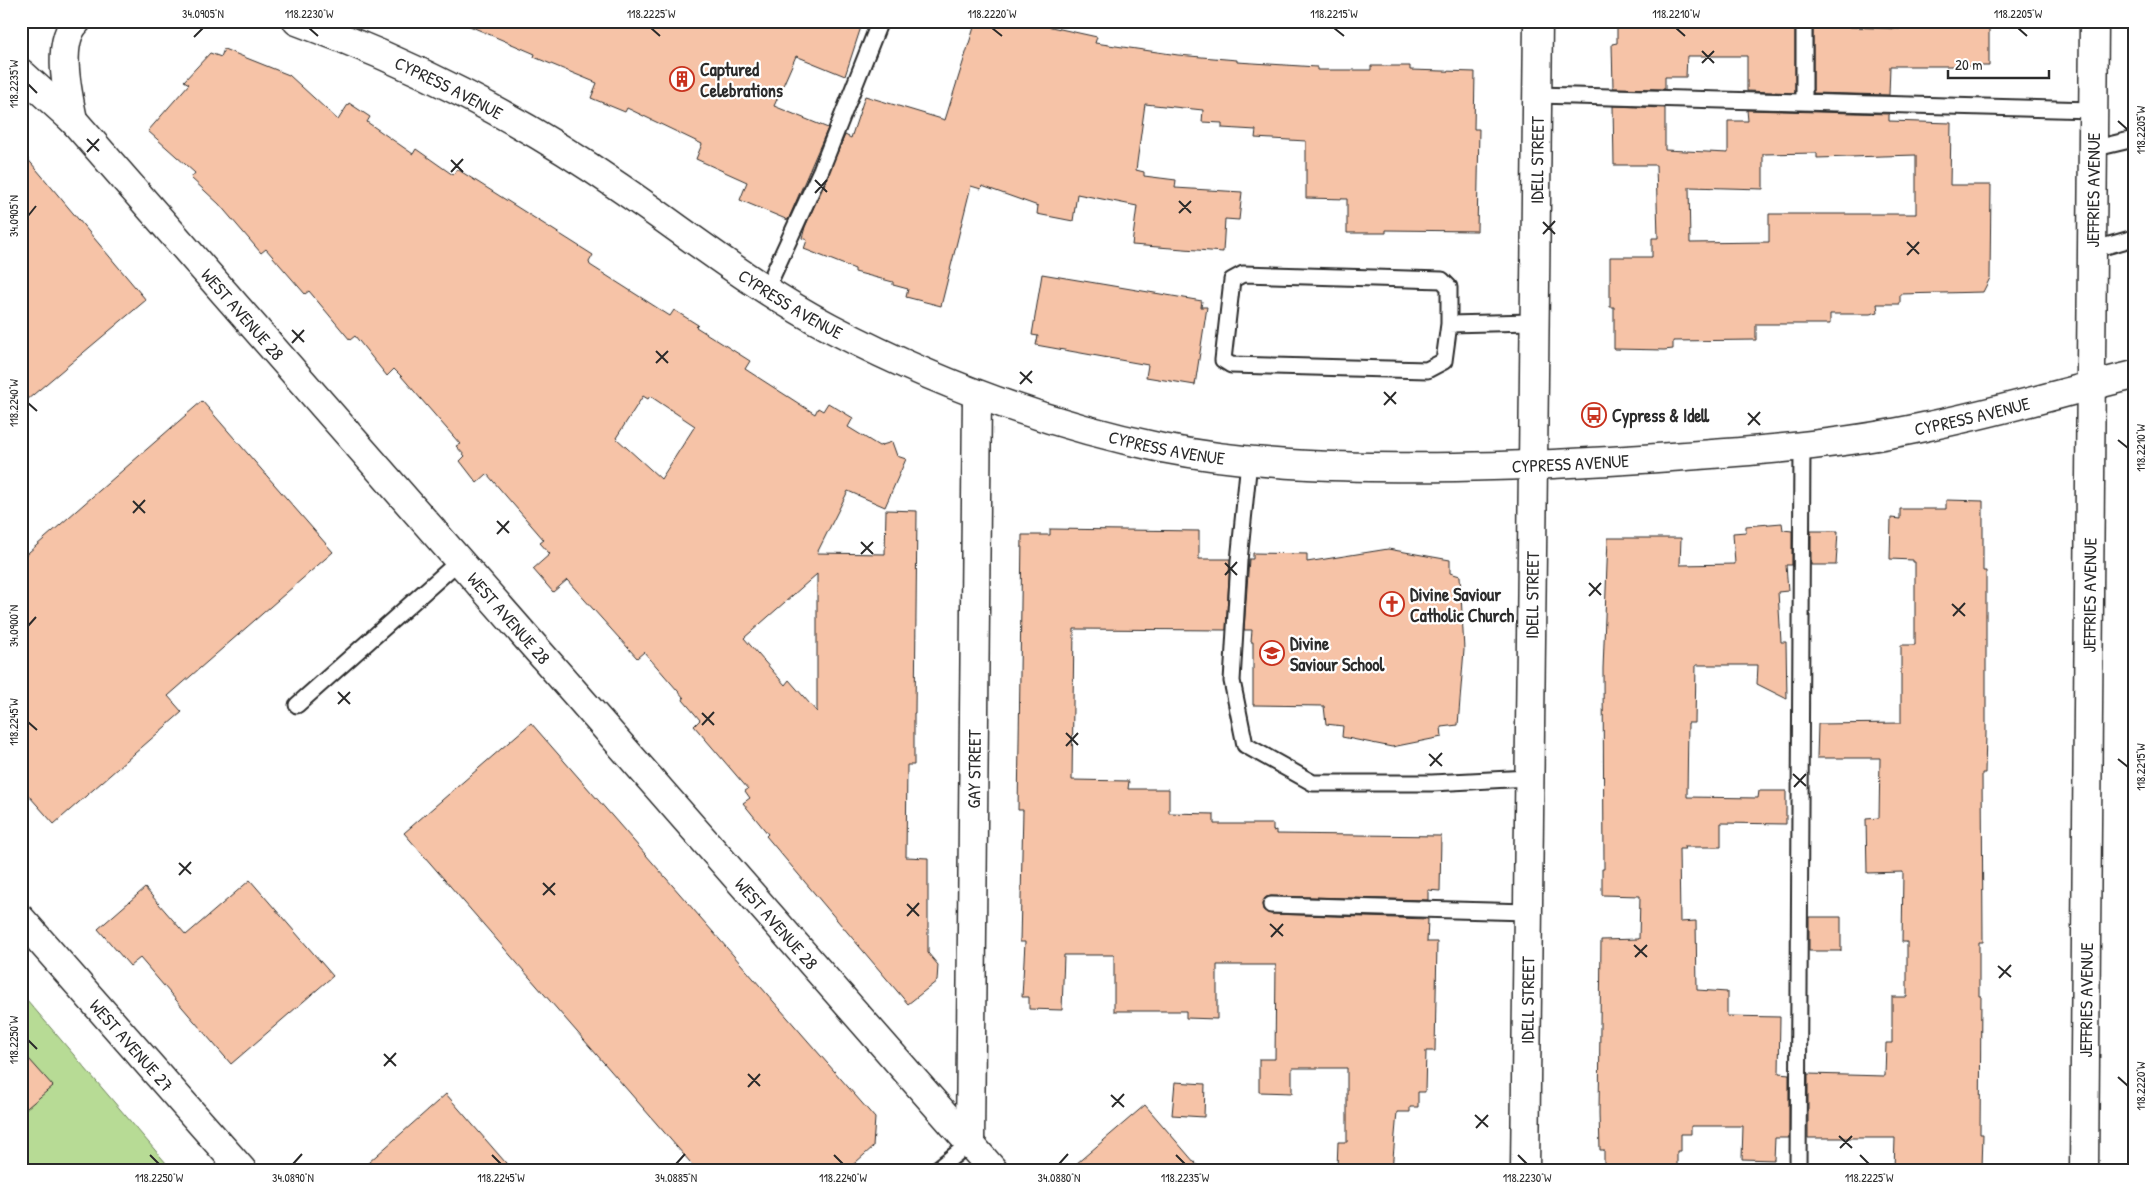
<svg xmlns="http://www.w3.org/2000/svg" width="2155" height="1191" viewBox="0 0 2155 1191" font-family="'Patrick Hand',sans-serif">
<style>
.green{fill:#b7db95;stroke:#718360}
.building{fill:#f6c3a7;stroke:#2b2b2b;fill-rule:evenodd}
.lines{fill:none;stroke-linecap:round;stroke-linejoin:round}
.lane-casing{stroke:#2b2b2b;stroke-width:19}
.street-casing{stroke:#2b2b2b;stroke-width:31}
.secondary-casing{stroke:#2b2b2b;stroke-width:31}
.lane{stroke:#fff;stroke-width:15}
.street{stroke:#fff;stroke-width:28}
.secondary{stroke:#fff;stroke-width:28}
.ticks{fill:none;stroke:#2b2b2b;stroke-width:2}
.labels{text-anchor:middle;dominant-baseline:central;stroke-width:4.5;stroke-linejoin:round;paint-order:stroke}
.poi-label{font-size:18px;font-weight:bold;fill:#2b2b2b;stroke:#fff;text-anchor:start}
.street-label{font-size:18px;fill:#2b2b2b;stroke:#fff}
.neatline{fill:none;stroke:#2b2b2b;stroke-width:2}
.ticks-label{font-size:12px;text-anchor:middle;fill:#2b2b2b}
</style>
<rect width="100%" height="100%" fill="#fff"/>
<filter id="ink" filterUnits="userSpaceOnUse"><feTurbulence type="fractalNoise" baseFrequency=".02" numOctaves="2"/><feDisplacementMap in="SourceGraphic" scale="10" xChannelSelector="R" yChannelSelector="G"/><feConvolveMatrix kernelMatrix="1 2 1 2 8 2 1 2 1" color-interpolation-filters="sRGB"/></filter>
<g filter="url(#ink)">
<path class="green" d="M21,993l151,177h-151z"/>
<path class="building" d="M458,21h405l-18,55 -49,-20 -22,50 54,22 -40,92 -48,-20 7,-18 -51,-23 6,-15 -75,-36 -2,4 -34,-14 6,-15 -63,-26 1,-3z
M976,21h48l73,16 -2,6 83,12 59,5v2l80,5v3h54v-4h39v4l65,2 -1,57h5l-2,102 -91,-1v3h-39v-34l-41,-1v-57l-51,-3 1,-8 -34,-2v-5l-20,-1 1,-12 -58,-6 -9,66 8,2v4l32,4 -1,8 67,4 -3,28 -14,-1 -2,33 -91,-7 5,-39 -60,-12 -4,27 -36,-7 1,-8 -56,-20 -1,3 -10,-3 -30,120 -35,-9 2,-8 -15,-4v-3l-38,-10v-3l-51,-20 3,-9 -5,-2 3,-11 40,-92 6,3 14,-42 80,24z
M1752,21h43v72l-48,-2v-35h-60l-1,21h-21v12l-52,-1 -1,-44 5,-1v-21h70v4h65z
M1813,21h37v6l50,2 3,-8h86v45h-99l-1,29 -76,-2z
M224,49l65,26 49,45 11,-17 21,14 -3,5 46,32 3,-5 37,26 4,-6 136,86 -4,7 1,3 80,51 4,-6 24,15 -2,2 54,34 -5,8 70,45 3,-6 5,3 5,-8 25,15 -5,9 31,19 13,-4 5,14 9,3 -21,48 -37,-16 -31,62 68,1 1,-44 31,1 -2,202h-1v52h-7l-1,92 22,1v95l10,12 -1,16 -29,23 -142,-168 2,-2 -25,-31 7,-5 -5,-7 3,-2 -54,-63 6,-6 -17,-20 1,-2 -40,-46 -7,6 -70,-78 -14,12 -20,-23 17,-15 -10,-11 4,-3 -57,-66 -10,9 -17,-22 5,-5 -9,-10 4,-2 -59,-68 -7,-7 -7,7 -32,-40 -5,4 -41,-49 -4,3 -39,-45 -5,4 -42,-49 -28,-26 4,-5 -47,-42 41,-47 -5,-3 26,-28 11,4zM643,396l5,3 2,-3 45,30 -34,53 -45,-41zM817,574v138l-28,-32 -4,5 -41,-47z
M1613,106l52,2v42l63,3v-32h20l-1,-11 142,4v7l62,2 -1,62h41l-1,93 -7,14 -83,2v10h-23l1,8 -8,2h-40v10h-74v16l-83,1v8l-9,1 -50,-1v-42h-4v-50h42v-19h6l-2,-73h-42zM1817,153v5l99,-3v59h-147v28l-79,1 -1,-56 74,2v-35z
M21,151l125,149 -125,105z
M1042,274l160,27 -1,6h6l-12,78 -49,-8 2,-12 -112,-20 2,-9 -6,-1z
M202,401l131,151 -165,144 14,16 -128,112 -33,-37v-228z
M1946,500l37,1v70h3v163l-1,39h-3l1,169h-4v54h2l-1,138h3l-1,34 -88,2 1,-32h-87v-64l77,2 1,-33h6v-46h15v-55h-5l1,-70 -36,1 -1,-54 13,-1 1,-60h-63l1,-34 83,-1v-78h14v-83h-2v-2l-23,-1 1,-41 9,1v-10h46z
M1782,523l1,7 9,1v34h-6l2,26 -10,1 3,50h5l1,57 -30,-15 1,-19h-62l-1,58h-7l-1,74 71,1 1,-7h27v33l-65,-1v24h-37l1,2h-6l1,73 16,-1 1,69 30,2v24l53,1 -1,56 10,1v64h-14l-1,22 -32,-1 1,-33h-52v8h-10v17h-4v19h-73v-20h-4l-1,-37 2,-173 38,-1 1,-43 -38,-1v-26h2l-1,-200 5,-131h73l-1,27 55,-1 -2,-31 13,-1v-6z
M1050,529l149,2v28h31l-4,71 -152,-1 -2,151 57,1 -1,8h41v24l45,1v10h59v7l3,-1v4l165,2 -1,55 -12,-1v10l-157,-4 -5,1 -4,7 1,6 8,4 157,5 -1,23h10l-2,109h-9l-1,41h-7v15h-8v5h-13l-5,58h-54l-1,-2 1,-26h9v-74h-55v25l-33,-1v-33h16l1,-94h-59v54l-31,-1v-7h-72v-56h-50l-2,55 -33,-1v-12h-7l3,-55h-5l3,-132h-5l4,-275h28z
M1811,531h27l-2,34h-25z
M1388,549l62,11v13l10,3 4,74 -6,75 -17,2 1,10 -50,10 -50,-10 1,-11 -17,-2 -2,-18 -71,-1v-63h-2l1,-12h-8l5,-71h4v-6l54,1v8z
M531,723l344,395 -2,29 -26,23h-150l-293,-337z
M250,880l83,96 -102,88 -91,-106 -10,8 -32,-37 47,-41 41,47z
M1809,917h32v34h-32z
M21,1050l32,36 -32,27z
M1175,1082l30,2 -1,33 -32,-2z
M446,1094l66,76h-152z
M1145,1105l56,65h-132z"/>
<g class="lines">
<defs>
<path id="lane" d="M1537,95l556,15
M1804,102v-81
M2092,149l42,-10
M2092,250l42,-12
M766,290l55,-120 59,-149
M1449,324l-5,37 -17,9 -196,-5 -8,-5 9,-80 11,-6 199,6 7,7v37l85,-2
M1249,461l-10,100 -7,120 13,64 68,38h119l97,-5
M297,705l162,-144
M1271,905l257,7
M936,1170l34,-27
M1798,1170l4,-723"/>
<g id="street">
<path id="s1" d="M21,919l221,251"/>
<path id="s2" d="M970,1143l7,-748"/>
<path id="s3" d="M1525,1170l13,-1149"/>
<path id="s4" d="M2084,1170l10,-1149"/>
</g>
<g id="secondary">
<path id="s5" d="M297,21c111,40 225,98 322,166 70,48 137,102 212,141 105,55 215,96 331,120 97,19 195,20 294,19 72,-1 143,-5 215,-10 85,-6 170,-12 253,-30 71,-14 140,-35 210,-52"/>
<path id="s6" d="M21,73l52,47 920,1050"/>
<path d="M73,120c-5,-26 -18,-78 4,-99"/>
</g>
</defs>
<use href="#lane" class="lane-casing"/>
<use href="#street" class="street-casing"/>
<use href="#secondary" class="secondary-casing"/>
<use href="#lane" class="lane"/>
<use href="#street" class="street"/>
<use href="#secondary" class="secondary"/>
</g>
</g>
<path class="ticks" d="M309,28l9,8M651,28l9,8M992,28l10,8M1334,28l10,8M1676,28l9,8M2018,28l9,8M194,37l9,-9M1702,51l12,12M1702,63l12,-12M28,84l9,9M2118,121l10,9M87,139l12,12M87,152l12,-13M451,160l12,12M451,172l12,-13M815,180l12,12M815,193l12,-13M1179,201l12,12M1179,213l12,-12M28,216l8,-10M1543,222l12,12M1543,234l12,-13M1907,242l12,12M1907,255l12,-13M292,330l12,12M292,343l12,-13M656,351l12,12M656,363l12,-12M1020,372l12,11M1020,384l12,-13M1384,392l12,12M28,403l9,8M1384,405l12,-13M1748,413l12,12M1748,425l12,-13M2118,440l10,8M133,501l12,12M133,513l12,-13M497,521l12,12M497,534l12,-13M861,542l12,12M861,554l12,-12M1225,563l12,12M1225,575l12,-13M1589,583l12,12M1589,596l12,-13M1952,604l13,12M1953,616l12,-13M28,626l8,-9M338,692l12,12M338,704l12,-12M702,713l12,12M28,722l9,8M702,725l12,-13M1066,733l12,12M1066,746l12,-13M1429,754l13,12M2118,759l10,8M1430,766l12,-13M1793,774l13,12M1794,787l12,-13M179,863l12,11M179,875l12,-13M543,883l12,12M543,895l12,-12M907,904l12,12M907,916l12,-13M1270,924l13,12M1271,937l12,-13M1634,945l13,12M1635,957l12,-12M1998,966l13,11M1999,978l12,-13M28,1040l9,9M384,1054l12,12M384,1066l12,-13M748,1074l12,12M2118,1077l10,9M748,1087l12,-13M1111,1095l13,12M1112,1107l12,-13M1475,1115l13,12M1476,1128l12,-13M1839,1136l13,12M1840,1148l12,-12M150,1155l9,9M492,1155l9,9M834,1155l9,9M1176,1155l9,9M1518,1155l9,9M1860,1155l9,9M293,1164l9,-10M676,1164l9,-10M1059,1164l9,-10"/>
<defs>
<symbol id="building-ring" viewBox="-11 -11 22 22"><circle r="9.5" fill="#fff" stroke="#c8321e" stroke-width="1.5"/><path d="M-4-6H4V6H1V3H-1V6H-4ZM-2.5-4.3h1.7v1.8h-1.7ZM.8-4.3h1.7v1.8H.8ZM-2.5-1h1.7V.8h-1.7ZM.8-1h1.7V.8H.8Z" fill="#c8321e"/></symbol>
<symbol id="bus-ring" viewBox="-11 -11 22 22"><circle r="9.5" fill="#fff" stroke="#c8321e" stroke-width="1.5"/><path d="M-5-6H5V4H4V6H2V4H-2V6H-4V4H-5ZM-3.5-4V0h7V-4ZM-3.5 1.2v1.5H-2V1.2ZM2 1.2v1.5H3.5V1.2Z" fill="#c8321e"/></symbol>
<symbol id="church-ring" viewBox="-11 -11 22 22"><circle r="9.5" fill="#fff" stroke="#c8321e" stroke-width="1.5"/><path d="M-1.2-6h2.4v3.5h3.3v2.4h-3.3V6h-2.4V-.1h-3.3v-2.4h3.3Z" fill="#c8321e"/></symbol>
<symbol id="school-ring" viewBox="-11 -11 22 22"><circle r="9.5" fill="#fff" stroke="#c8321e" stroke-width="1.5"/><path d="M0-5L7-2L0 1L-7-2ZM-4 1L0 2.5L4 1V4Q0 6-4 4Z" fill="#c8321e"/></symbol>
</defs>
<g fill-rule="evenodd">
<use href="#building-ring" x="668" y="65" width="28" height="28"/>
<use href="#bus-ring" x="1580" y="401" width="28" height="28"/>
<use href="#church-ring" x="1378" y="590" width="28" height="28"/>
<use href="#school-ring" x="1258" y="639" width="28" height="28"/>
</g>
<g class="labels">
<g class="poi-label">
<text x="700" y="69">Captured<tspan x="700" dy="21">Celebrations</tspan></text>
<text x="1612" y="415">Cypress &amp; Idell</text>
<text x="1410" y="594">Divine Saviour<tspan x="1410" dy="21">Catholic Church</tspan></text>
<text x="1290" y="643">Divine<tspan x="1290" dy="21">Saviour School</tspan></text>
</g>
<g class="street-label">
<text stroke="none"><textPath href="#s5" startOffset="166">CYPRESS AVENUE</textPath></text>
<text stroke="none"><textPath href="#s3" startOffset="1010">IDELL STREET</textPath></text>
<text stroke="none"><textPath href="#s4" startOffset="980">JEFFRIES AVENUE</textPath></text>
<text stroke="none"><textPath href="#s5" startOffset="571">CYPRESS AVENUE</textPath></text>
<text stroke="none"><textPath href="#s6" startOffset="328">WEST AVENUE 28</textPath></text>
<text stroke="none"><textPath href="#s5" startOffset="1786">CYPRESS AVENUE</textPath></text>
<text stroke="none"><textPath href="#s5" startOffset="976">CYPRESS AVENUE</textPath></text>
<text stroke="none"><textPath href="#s5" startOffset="1381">CYPRESS AVENUE</textPath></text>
<text stroke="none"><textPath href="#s3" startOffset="575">IDELL STREET</textPath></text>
<text stroke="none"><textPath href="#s4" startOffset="575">JEFFRIES AVENUE</textPath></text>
<text stroke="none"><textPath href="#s6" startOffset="732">WEST AVENUE 28</textPath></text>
<text stroke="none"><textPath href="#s2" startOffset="374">GAY STREET</textPath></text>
<text stroke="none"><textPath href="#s6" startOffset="1138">WEST AVENUE 28</textPath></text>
<text stroke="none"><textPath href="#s3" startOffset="170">IDELL STREET</textPath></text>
<text stroke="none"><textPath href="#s4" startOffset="170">JEFFRIES AVENUE</textPath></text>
<text stroke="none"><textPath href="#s1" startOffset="168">WEST AVENUE 27</textPath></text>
</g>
</g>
<rect width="2155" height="1191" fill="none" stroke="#fff" stroke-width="55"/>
<path d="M1948 70v8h101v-8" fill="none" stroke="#2b2b2b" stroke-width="2.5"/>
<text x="1955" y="70" font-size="15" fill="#2b2b2b" stroke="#ffffff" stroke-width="4" paint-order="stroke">20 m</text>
<rect x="28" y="28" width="2100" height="1136" class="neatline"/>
<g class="ticks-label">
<text x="203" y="18">34.0905°N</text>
<text x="309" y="18">118.2230°W</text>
<text x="651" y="18">118.2225°W</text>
<text x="992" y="18">118.2220°W</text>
<text x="1334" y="18">118.2215°W</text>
<text x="1676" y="18">118.2210°W</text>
<text x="2018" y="18">118.2205°W</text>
<text transform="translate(14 84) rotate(-90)" y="4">118.2235°W</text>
<text transform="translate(2141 130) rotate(-90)" y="4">118.2205°W</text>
<text transform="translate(14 216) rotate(-90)" y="4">34.0905°N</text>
<text transform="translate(14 403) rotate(-90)" y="4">118.2240°W</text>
<text transform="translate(2141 448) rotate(-90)" y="4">118.2210°W</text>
<text transform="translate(14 626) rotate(-90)" y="4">34.0900°N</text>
<text transform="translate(14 722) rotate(-90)" y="4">118.2245°W</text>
<text transform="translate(2141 767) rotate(-90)" y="4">118.2215°W</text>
<text transform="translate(14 1040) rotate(-90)" y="4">118.2250°W</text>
<text transform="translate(2141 1086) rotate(-90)" y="4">118.2220°W</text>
<text x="159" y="1182">118.2250°W</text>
<text x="293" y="1182">34.0890°N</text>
<text x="501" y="1182">118.2245°W</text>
<text x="676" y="1182">34.0885°N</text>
<text x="843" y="1182">118.2240°W</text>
<text x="1059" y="1182">34.0880°N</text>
<text x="1185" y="1182">118.2235°W</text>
<text x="1527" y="1182">118.2230°W</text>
<text x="1869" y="1182">118.2225°W</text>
</g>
</svg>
